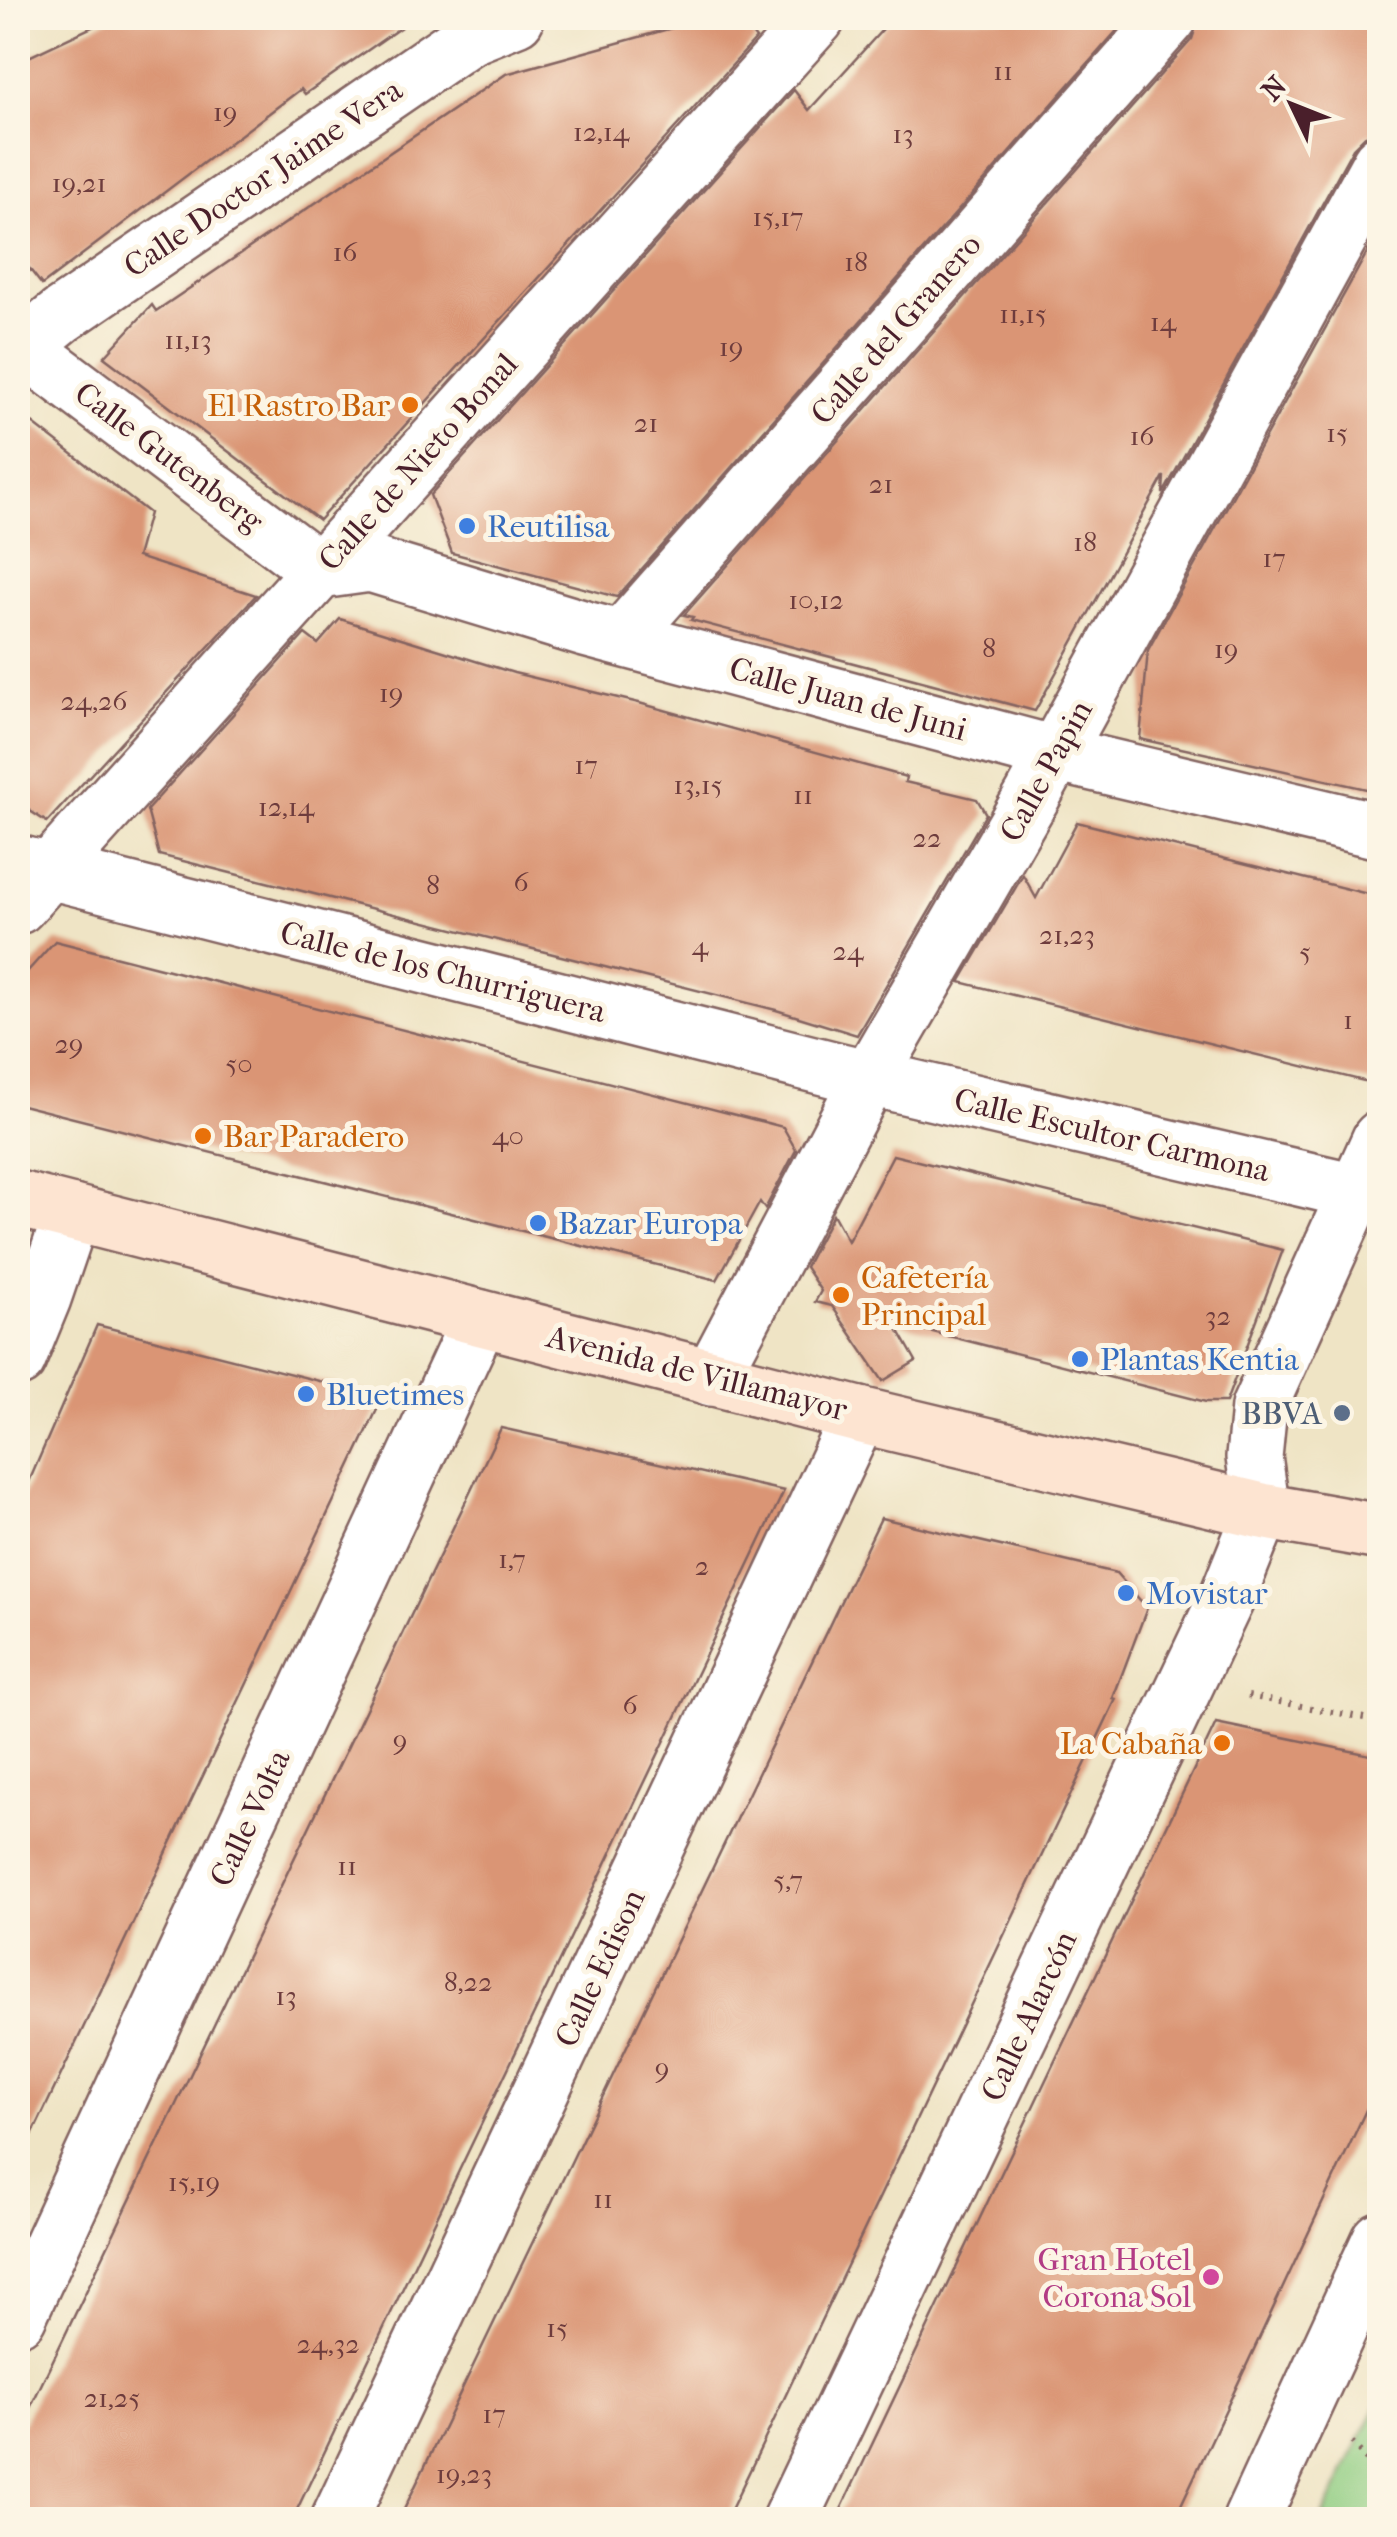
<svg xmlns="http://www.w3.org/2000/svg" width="1397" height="2537" viewBox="0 0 1397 2537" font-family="'IM FELL French Canon',serif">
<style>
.green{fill:#92ce84;stroke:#6e7658;stroke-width:2.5}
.building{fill:#da9574}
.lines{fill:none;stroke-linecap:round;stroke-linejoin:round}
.street-casing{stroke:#846461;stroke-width:60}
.secondary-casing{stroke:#846461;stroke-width:60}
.path{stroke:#846461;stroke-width:6;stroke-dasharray:2.5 8;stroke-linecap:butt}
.street{stroke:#fff;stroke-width:55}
.secondary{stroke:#fde4d1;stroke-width:55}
.food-dot{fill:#e8710a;stroke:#fcf5e5;stroke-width:4}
.shop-dot{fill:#3f7fe0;stroke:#fcf5e5;stroke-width:4}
.service-dot{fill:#5c6f8a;stroke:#fcf5e5;stroke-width:4}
.hotel-dot{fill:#d1479c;stroke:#fcf5e5;stroke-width:4}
.labels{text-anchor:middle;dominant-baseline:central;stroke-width:10;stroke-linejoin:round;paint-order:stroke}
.number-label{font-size:28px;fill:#6e3c3d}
.street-label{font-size:32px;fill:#4a1f2b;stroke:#fcf5e5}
.food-label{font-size:32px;fill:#c56008;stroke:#fcf5e5;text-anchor:end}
.shop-label{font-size:32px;fill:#366cbe;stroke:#fcf5e5;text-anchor:start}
.service-label{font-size:32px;fill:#4e5e75;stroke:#fcf5e5;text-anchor:end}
.hotel-label{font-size:32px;fill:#b23c85;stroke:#fcf5e5;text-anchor:end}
</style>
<rect width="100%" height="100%" fill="#fcf5e5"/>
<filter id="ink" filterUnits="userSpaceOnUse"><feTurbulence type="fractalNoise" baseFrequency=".01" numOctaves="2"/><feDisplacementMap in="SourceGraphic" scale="20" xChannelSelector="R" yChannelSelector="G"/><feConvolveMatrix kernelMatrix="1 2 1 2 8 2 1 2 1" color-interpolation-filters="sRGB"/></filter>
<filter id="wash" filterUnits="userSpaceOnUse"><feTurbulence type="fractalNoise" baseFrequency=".0048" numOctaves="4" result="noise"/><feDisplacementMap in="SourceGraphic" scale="40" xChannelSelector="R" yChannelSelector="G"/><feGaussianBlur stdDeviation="2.25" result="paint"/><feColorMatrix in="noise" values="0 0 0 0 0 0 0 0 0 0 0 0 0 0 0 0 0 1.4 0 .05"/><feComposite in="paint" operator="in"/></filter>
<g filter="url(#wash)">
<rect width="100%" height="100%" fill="#efe4c5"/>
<path class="green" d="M1379,2400v119h-57l5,-10z"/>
<g id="blocks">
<path class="building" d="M111,18h303l-109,76 -4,-5 -259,196 -24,-31v-192z
M708,18h32l16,21 -437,481 -215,-163 48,-52 4,6 350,-237z
M893,18h235l-511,579 -165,-44 -22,-58 364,-405 15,20z
M1199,18h181v114l-15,4 -12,12 -190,346 1,-18 -129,235 -344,-91 2,-3 -9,-2 508,-576z
M1380,229v563l-240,-53 8,-89z
M18,412l131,101 -12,44 119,38 -209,227 -29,-19z
M340,619l174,54 125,30 267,74 -1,5 72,17 9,15 -129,221 -81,-25 -617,-155 -12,-45 158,-176 13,10z
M1077,822l303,75v188l-420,-103 63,-107 13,23z
M55,941l728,186 13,23 -31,59 -5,-7 -43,78 -699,-176v-122z
M893,1155l390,95 -57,152h-20l-312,-80 22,39 -33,20 -51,-75 -17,-4 6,-11 -16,-24 28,-53 15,27z
M97,1325l286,72 -365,768v-658z
M501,1428l283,63 -492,1029h-274v-87z
M881,1518l235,55 31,35 -34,90 3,1 -362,763 -28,58h-327z
M1216,1723l164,34v323l-206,440h-338z"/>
</g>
</g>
<g filter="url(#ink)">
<use href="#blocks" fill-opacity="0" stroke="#846461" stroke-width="2.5"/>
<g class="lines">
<defs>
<path id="street" d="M18,343l302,228 50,-7 215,65 470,125 325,77
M18,351l43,-35 408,-279 47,-19
M622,638l547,-620
M18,863l818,207 519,121
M18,906l799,-888
M18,1359l25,-61 29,-85
M711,1378l158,-300 164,-283 347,-632
M18,2317l462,-999
M339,2520l520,-1105
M790,2520l439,-927 33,-82 -8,-54 5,-50 121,-268
M1251,2520l129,-280"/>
<path id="secondary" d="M18,1199l841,216 403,96 118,21"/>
</defs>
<use href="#street" class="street-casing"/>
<use href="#secondary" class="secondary-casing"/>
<path class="path" d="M1248,1696l132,25
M1352,2442l28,35"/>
<use href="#street" class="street"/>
<use href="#secondary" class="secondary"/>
</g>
</g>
<g class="food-dot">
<circle cx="410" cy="405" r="10"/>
<circle cx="203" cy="1136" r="10"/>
<circle cx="841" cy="1295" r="10"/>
<circle cx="1222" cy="1743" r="10"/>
</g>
<g class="shop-dot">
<circle cx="467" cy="526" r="10"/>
<circle cx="538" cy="1223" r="10"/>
<circle cx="1080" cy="1359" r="10"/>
<circle cx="306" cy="1394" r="10"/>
<circle cx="1126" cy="1593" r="10"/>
</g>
<circle class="service-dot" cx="1342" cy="1413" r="10"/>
<circle class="hotel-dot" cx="1211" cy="2277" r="10"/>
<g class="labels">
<g class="number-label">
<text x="1003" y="70">11</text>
<text x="225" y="111">19</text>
<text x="601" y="131">12,14</text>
<text x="903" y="133">13</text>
<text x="79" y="182">19,21</text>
<text x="778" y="216">15,17</text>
<text x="345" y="251">16</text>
<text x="856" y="261">18</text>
<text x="1023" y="313">11,15</text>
<text x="1163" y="321">14</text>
<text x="188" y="339">11,13</text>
<text x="731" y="346">19</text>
<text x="646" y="422">21</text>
<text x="1337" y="432">15</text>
<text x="1142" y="435">16</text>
<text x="881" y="483">21</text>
<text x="1085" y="541">18</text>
<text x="1274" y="557">17</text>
<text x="816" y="599">10,12</text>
<text x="989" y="647">8</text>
<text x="1226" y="648">19</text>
<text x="391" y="692">19</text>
<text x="94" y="700">24,26</text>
<text x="586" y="764">17</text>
<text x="698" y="784">13,15</text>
<text x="803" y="794">11</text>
<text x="286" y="806">12,14</text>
<text x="927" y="837">22</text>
<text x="521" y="881">6</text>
<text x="433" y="884">8</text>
<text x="1067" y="934">21,23</text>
<text x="700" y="945">4</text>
<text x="848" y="950">24</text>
<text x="1305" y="951">5</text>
<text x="1348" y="1019">1</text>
<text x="69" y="1043">29</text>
<text x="239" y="1063">50</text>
<text x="508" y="1135">40</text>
<text x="1218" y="1315">32</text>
<text x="512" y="1558">1,7</text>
<text x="702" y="1565">2</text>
<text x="630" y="1704">6</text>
<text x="400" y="1739">9</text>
<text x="347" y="1865">11</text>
<text x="788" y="1879">5,7</text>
<text x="468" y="1981">8,22</text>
<text x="286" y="1995">13</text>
<text x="662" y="2067">9</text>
<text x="194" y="2181">15,19</text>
<text x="603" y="2198">11</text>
<text x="557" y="2327">15</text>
<text x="328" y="2343">24,32</text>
<text x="112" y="2397">21,25</text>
<text x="494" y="2413">17</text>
<text x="464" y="2473">19,23</text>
</g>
<g class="street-label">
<text transform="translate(263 178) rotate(-34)">Calle Doctor Jaime Vera</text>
<text transform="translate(896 329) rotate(-49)">Calle del Granero</text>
<text transform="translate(169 457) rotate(37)">Calle Gutenberg</text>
<text transform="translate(418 462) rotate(-48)">Calle de Nieto Bonal</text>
<text transform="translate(848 699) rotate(15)">Calle Juan de Juni</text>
<text transform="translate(1046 771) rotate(-61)">Calle Papin</text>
<text transform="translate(443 972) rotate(14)">Calle de los Churriguera</text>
<text transform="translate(1112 1135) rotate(13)">Calle Escultor Carmona</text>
<text transform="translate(697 1373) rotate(14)">Avenida de Villamayor</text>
<text transform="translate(250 1818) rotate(-65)">Calle Volta</text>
<text transform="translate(600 1968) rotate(-65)">Calle Edison</text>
<text transform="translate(1029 2016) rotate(-65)">Calle Alarcón</text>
</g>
<g class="food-label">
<text x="390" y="405">El Rastro Bar</text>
<text x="223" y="1136" text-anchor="start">Bar Paradero</text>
<text x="861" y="1277" text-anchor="start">Cafetería<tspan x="861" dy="37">Principal</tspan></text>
<text x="1202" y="1743">La Cabaña</text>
</g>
<g class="shop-label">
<text x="487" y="526">Reutilisa</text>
<text x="558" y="1223">Bazar Europa</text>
<text x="1100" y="1359">Plantas Kentia</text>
<text x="326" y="1394">Bluetimes</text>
<text x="1146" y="1593">Movistar</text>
</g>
<g class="service-label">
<text x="1322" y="1413">BBVA</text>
</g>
<g class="hotel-label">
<text x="1191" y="2259">Gran Hotel<tspan x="1191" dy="37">Corona Sol</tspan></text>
</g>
</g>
<rect width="1397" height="2537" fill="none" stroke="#fcf5e5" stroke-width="60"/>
<g transform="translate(1292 105) rotate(313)" stroke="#fcf5e5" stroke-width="8" paint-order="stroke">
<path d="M0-8L18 38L0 25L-18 38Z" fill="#4a1f2b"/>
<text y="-15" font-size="28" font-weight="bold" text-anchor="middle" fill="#4a1f2b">N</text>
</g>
</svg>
